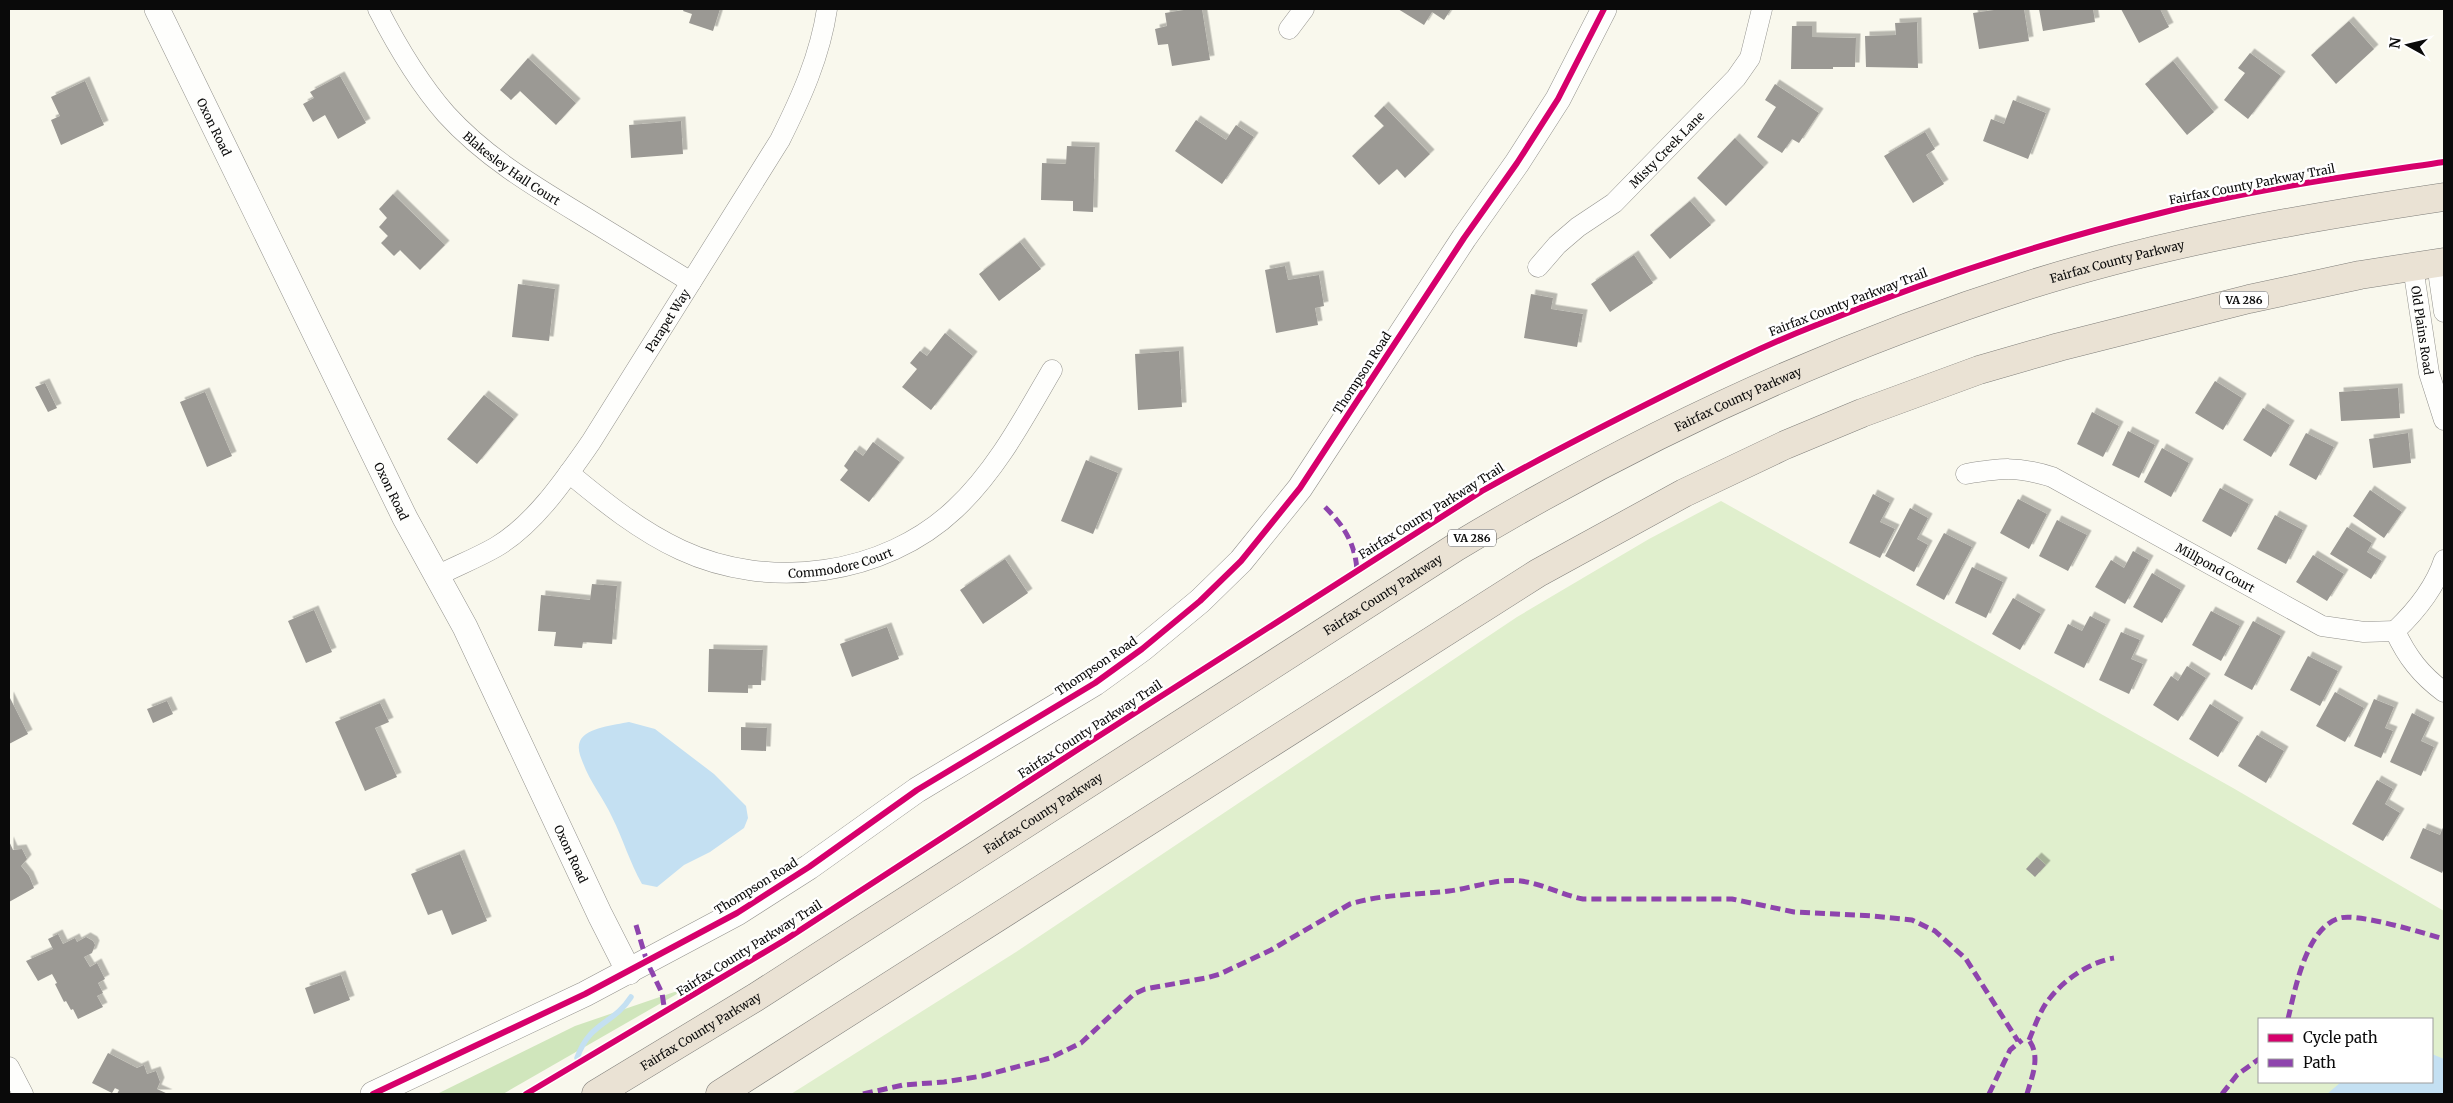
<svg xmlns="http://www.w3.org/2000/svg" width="2453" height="1103" viewBox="0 0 2453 1103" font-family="Merriweather,serif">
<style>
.green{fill:#e0efcd;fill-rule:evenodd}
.forest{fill:#d0e6bc}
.water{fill:#c4e0f2}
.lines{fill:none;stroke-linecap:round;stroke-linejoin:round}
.stream{stroke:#c4e0f2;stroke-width:5.5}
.building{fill:#9b9994;filter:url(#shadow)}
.minor-casing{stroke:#92918c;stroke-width:21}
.tertiary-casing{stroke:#92918c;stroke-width:26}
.trunk-casing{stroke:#7f7e7a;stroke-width:29}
.minor{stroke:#fefefc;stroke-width:20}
.tertiary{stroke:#fefefc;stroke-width:25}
.trunk{stroke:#eae2d4;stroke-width:28}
.quiet{stroke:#8e44ad;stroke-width:5;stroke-dasharray:10 5;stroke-linecap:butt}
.cycleway-casing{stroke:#fff;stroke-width:9}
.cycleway{stroke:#d6006c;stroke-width:6}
.labels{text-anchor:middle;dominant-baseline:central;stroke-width:5;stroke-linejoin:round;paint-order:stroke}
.shield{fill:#fff;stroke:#545454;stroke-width:1}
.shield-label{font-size:11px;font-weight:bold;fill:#0a0a0a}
.street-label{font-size:12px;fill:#0a0a0a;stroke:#fff}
</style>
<defs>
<filter id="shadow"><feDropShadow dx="4.5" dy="-4.5" stdDeviation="0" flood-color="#0004"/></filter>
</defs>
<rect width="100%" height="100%" fill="#f9f8ed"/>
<path class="green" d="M1721,501l512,287 211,123v183h-1653l228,-144 498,-333 132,-78zM2259,1019h173v63h-173z"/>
<path class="forest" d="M689,987l-186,107h-66l138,-68z"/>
<path class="water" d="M629,722l26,7 59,45 32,32 2,12 -4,10 -34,24 -26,13 -27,22 -15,-3c-12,-21 -19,-45 -30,-67 -8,-18 -22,-35 -29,-54 -3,-7 -6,-15 -3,-22 7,-14 35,-16 49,-19z
M2432,1054l12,5v35h-117l14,-12h91z"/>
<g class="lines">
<path class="stream" d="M577,1058c13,-37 36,-33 54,-61"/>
</g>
<path class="building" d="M684,9h36l-7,22 -24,-8 3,-9 -9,-3z
M1190,9h12l8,51 -38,6 -4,-22 -10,1 -3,-16 12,-3 -2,-13z
M1398,9h53l-7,11 -12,-8 -8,13z
M2001,9h23l5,32 -50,8 -6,-36z
M2039,9h54l2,13 -52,9z
M2121,9h39l9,18 -30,16z
M2349,21l25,28 -38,35 -25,-29z
M1917,22l1,46 -52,-1 -1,-31 31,-1 -1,-12z
M1792,26h20v11l44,1 -1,29h-22v2h-42z
M2250,53l31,23 -33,43 -24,-19 21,-27 -7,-5z
M528,58l48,45 -20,22 -36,-34 -9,9 -11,-10z
M2173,61l41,51 -27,23 -42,-51z
M340,76l26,47 -28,16 -13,-24 -12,7 -10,-18 11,-6 -4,-6z
M85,81l19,44 -43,20 -10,-25 9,-4 -9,-19z
M1775,84l44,29 -20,30 -7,-4 -10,14 -25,-16 19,-30 -11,-7z
M2013,100l33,13 -18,46 -45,-18 8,-22 13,5z
M1384,106l46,48 -25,24 -8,-9 -18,16 -27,-29 32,-30 -10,-10z
M1196,120l30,20 10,-15 18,12 -32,47 -47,-33z
M681,121l2,33 -52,4 -2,-33z
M1925,132l10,17 -9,6 18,29 -31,19 -29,-47z
M1735,138l29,29 -38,39 -29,-28z
M1067,146l28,1 -2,65 -20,-1v-10l-32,-1 1,-37 24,1z
M393,194l52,51 -25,25 -20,-20 -6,6 -13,-13 7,-7 -9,-9 8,-9 -8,-9z
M1690,201l21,24 -41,34 -20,-24z
M1020,242l21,27 -42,32 -20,-27z
M1634,255l19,28 -43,29 -19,-28z
M1285,266l3,14 31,-5 5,31 -9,2 3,17 -42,8 -11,-63z
M518,284l37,5 -6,52 -37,-4z
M1531,294l22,4 -2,11 32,5 -6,33 -53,-9z
M945,333l28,23 -42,54 -29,-23 15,-18 -7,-6 10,-12 7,5z
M1179,351l3,56 -44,3 -3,-56z
M2215,381l27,17 -19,32 -28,-17z
M45,383l12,25 -9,4 -13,-25z
M2398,388l2,30 -59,3 -2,-29z
M205,392l27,64 -25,11 -27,-65z
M484,395l30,24 -37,45 -30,-25z
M2263,408l27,17 -19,32 -28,-17z
M2092,412l27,14 -16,31 -26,-13z
M2128,431l27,14 -16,33 -27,-13z
M2306,433l28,14 -18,33 -27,-15z
M2408,433l3,30 -38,5 -4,-29z
M873,442l27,20 -31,40 -29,-22 8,-10 -4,-4 11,-16 8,6z
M2162,448l27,15 -18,34 -27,-15z
M1086,460l32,13 -25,61 -32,-13z
M2220,488l29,16 -18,33 -29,-16z
M2370,490l32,22 -18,26 -31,-22z
M1873,494l17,9 -10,19 15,7 -15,29 -31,-15z
M2018,499l29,15 -18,35 -29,-16z
M1910,508l18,10 -11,21 11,6 -14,27 -29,-16z
M2275,515l28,15 -17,34 -29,-15z
M2057,520l30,15 -19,36 -29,-15z
M2347,527l25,16 -5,9 15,9 -11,18 -41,-25z
M1944,533l28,14 -28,53 -28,-15z
M2133,551l16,9 -24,44 -30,-17 16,-27 13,8z
M2313,555l31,19 -17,27 -31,-19z
M1005,559l23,34 -45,31 -23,-34z
M1972,567l31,15 -17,36 -31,-15z
M2152,573l29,17 -19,33 -29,-16z
M592,584l25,2 -5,58 -29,-2 -1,6 -28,-2 2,-14 -18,-1 3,-36 49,5z
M2013,598l28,16 -21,36 -28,-16z
M314,610l18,42 -26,11 -18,-42z
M2211,611l29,15 -19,35 -29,-16z
M2090,616l16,8 -22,44 -30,-15 14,-29 14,7z
M2253,621l28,15 -29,54 -28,-15z
M887,627l12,32 -47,18 -12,-33z
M2121,632l19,8 -9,19 12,5 -14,30 -30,-14z
M709,649l54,1 -2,35h-13v8l-40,-1z
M2308,656l30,15 -18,35 -30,-16z
M2187,666l19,12 -28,43 -25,-16 18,-29 7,5z
M2335,692l29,16 -19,34 -29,-16z
M9,696l19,38 -19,10z
M2374,699l20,8 -9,21 8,3 -12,27 -27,-12z
M167,701l6,13 -20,9 -6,-14z
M380,703l9,19 -14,6 22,49 -32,14 -30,-69z
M2210,704l29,18 -21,35 -29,-18z
M2412,713l18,9 -9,19 13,6 -13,29 -31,-14z
M741,727l26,1 -1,23 -25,-1z
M2257,735l27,16 -18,32 -28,-17z
M2377,780l16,9 -8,15 15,9 -17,28 -31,-17z
M2444,825v43l-2,5 -32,-15 13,-30 17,7z
M9,841l4,9 9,-1 5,10 -6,7 8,10 5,12 -25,14z
M460,854l27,67 -35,14 -10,-25 -14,5 -17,-41z
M2037,857l9,8 -11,12 -9,-8z
M58,934l5,10 12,-6 2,4 9,-5 7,4 2,4 -3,8 -8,4 6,10 7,-4 8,16 -7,4 5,10 -6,3 6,11 -25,12 -5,-10 -2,1 -5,-9 -2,1 -9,-18 2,-1 -5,-9 -14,7 -12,-20 27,-12 -5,-10z
M341,975l9,25 -36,14 -9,-26z
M108,1053l29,15 7,-3 3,9 9,-3 4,11 -3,7 11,5h-51l2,-4 -4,-2 -3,5 -20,-10z"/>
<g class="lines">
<defs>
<g id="minor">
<path id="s1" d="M378,9c19,37 40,73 68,105 38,42 86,71 134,100 37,23 74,45 111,68"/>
<path d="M1289,29l15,-20"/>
<path d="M2437,264l7,48"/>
<path id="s2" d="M1538,267l19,-22 21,-18 36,-24 122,-125 14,-20 12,-49"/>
<path id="s3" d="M2413,267l16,106 15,47"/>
<path id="s4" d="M569,473c35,29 71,58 112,77 88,41 203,26 274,-41 41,-38 69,-91 97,-139"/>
<path id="s5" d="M1966,474c35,-6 51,-8 86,3l270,149 42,6 31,-1c12,26 26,44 49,61"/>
<path id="s6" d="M437,576c19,-10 40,-18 59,-29 39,-23 69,-68 95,-105l189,-302c21,-42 40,-84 47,-131"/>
<path d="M2395,631c21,-20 40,-43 49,-71"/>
<path d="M9,1067l14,27"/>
</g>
<g id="tertiary">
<path id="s7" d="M157,9l248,509 60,109 135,288 29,57"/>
<path d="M373,1094l212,-100 152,-81 72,-46 108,-77 178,-107 47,-34 58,-48 41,-40 59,-73 164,-250 53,-75 41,-64 46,-90"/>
</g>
<g id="trunk">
<path id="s8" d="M596,1094l160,-97 700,-450c181,-109 371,-198 573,-262 136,-43 275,-67 415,-88"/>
<path d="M720,1094l818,-521 146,-80 101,-48 77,-32 117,-43 80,-23 190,-48 111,-24 84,-13"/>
</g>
</defs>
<use href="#minor" class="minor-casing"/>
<use href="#tertiary" class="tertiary-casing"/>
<use href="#trunk" class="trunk-casing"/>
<use href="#minor" class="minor"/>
<use href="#tertiary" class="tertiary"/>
<use href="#trunk" class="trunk"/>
<path class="quiet" d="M1325,507c19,19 30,36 32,63
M636,925l11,37 15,31 3,20
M2288,1019c7,-29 18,-92 52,-101 18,-5 84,15 104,21
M2029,1040c6,-14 11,-30 21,-42 15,-19 40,-36 64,-40
M863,1094l40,-9 41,-3 38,-6 68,-18 31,-15 53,-49 11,-5 61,-11 14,-4 51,-24 79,-46c32,-10 66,-9 99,-13 24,-3 47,-13 72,-10 22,3 41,14 62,18h149l62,13 79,4 39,4 23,11 31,28 52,82
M1989,1094l21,-44 12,-10
M2027,1094c5,-18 14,-37 2,-54
M2222,1094l15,-19 22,-16"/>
<defs>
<path id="cycleway" d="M373,1094l212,-100 152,-81 72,-46 108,-77 178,-107 47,-34 58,-48 41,-40 59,-73 164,-250 53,-75 41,-64 46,-90
M526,1094l259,-154 292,-190 405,-259c60,-34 121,-65 183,-96 48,-24 98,-49 149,-69 112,-45 229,-84 347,-113 92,-24 189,-37 283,-51"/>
</defs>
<use href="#cycleway" class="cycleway-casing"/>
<use href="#cycleway" class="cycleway"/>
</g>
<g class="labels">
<g class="shield">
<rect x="2220" y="291.5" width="48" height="17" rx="4"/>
<rect x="1448" y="529.5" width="48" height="17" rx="4"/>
</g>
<g class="shield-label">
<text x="2244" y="300">VA 286</text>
<text x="1472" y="538">VA 286</text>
</g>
<g class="street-label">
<text stroke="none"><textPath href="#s7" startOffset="131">Oxon Road</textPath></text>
<text stroke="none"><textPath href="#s2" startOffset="175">Misty Creek Lane</textPath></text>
<text stroke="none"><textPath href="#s1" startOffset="211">Blakesley Hall Court</textPath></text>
<text transform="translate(2252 184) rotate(-11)">Fairfax County Parkway Trail</text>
<text stroke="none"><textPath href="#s8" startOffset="1742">Fairfax County Parkway</textPath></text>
<text transform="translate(1848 302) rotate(-21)">Fairfax County Parkway Trail</text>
<text stroke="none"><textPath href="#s6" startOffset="352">Parapet Way</textPath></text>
<text stroke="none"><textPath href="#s3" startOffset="64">Old Plains Road</textPath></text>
<text transform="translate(1362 373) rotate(-57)">Thompson Road</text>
<text stroke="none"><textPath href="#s8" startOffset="1338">Fairfax County Parkway</textPath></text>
<text stroke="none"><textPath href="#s7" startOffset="536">Oxon Road</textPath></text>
<text transform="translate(1431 511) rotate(-32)">Fairfax County Parkway Trail</text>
<text stroke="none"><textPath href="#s4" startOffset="300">Commodore Court</textPath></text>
<text stroke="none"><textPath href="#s5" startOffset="274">Millpond Court</textPath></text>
<text stroke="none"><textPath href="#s8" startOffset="932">Fairfax County Parkway</textPath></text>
<text transform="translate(1096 666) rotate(-34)">Thompson Road</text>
<text transform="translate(1090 729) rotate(-33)">Fairfax County Parkway Trail</text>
<text stroke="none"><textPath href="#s8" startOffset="528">Fairfax County Parkway</textPath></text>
<text stroke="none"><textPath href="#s7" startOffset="941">Oxon Road</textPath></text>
<text transform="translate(756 886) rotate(-32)">Thompson Road</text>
<text transform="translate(749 948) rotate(-32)">Fairfax County Parkway Trail</text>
<text stroke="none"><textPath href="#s8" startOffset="122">Fairfax County Parkway</textPath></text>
</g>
</g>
<rect width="2453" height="1103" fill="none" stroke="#0a0a0a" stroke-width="20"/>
<rect x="2258" y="1018" width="175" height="65" fill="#ffffff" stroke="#9d9d9d"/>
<rect x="2268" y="1034" width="25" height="8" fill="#d6006c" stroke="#9d9d9d"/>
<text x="2303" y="1043" font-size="15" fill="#0a0a0a">Cycle path</text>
<rect x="2268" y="1059" width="25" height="8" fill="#8e44ad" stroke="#9d9d9d"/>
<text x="2303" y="1068" font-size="15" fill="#0a0a0a">Path</text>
<g transform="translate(2408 45) rotate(278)" stroke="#ffffff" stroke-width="4" paint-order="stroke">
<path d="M0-4L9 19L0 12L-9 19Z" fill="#0a0a0a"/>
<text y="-8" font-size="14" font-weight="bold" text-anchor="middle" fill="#0a0a0a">N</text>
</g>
</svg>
